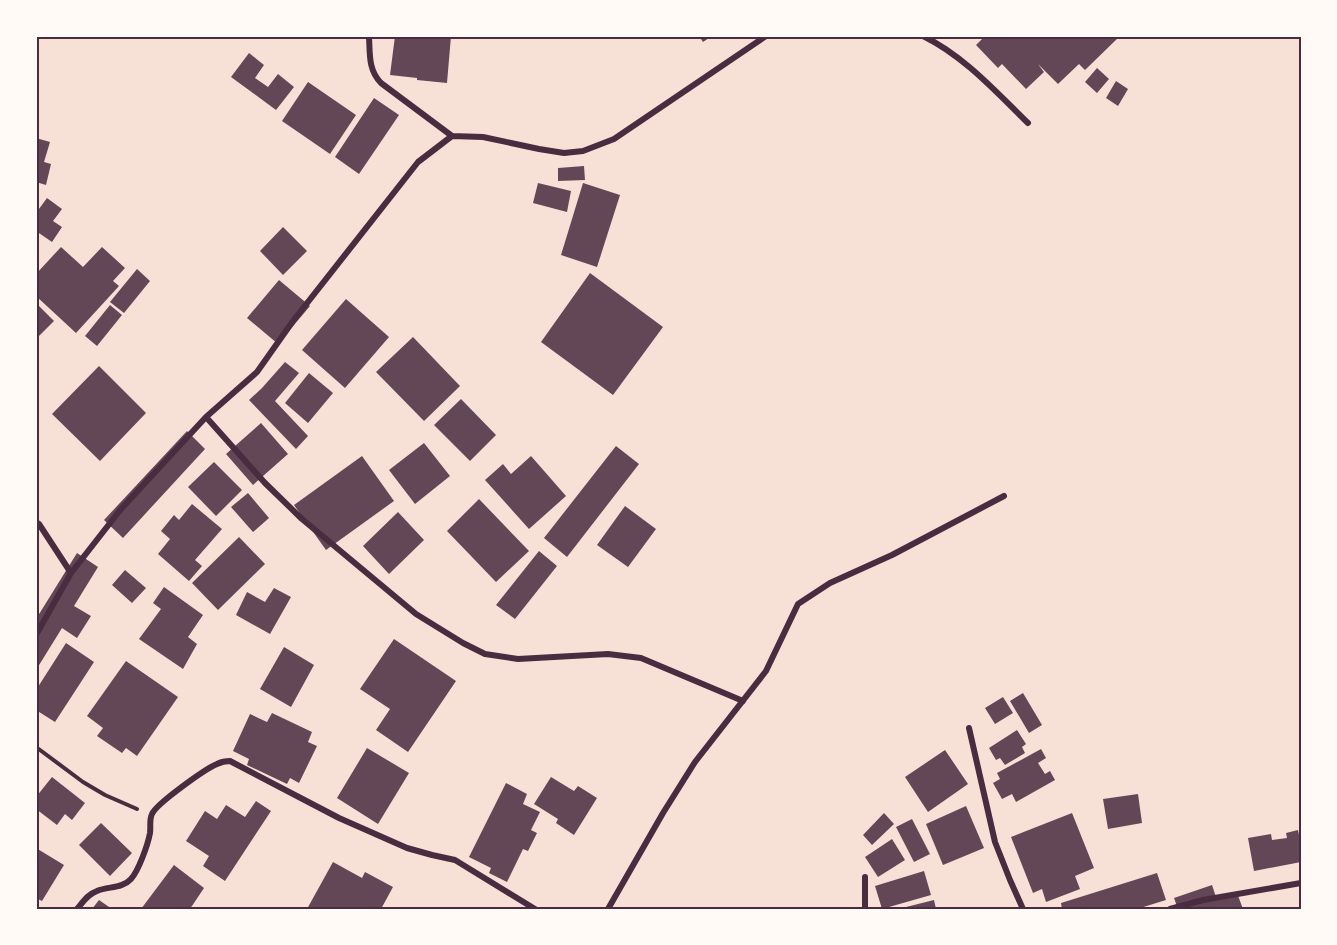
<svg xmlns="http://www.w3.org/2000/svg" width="1337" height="945" viewBox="0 0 1337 945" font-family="'Varela Round',sans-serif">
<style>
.building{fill:#644757}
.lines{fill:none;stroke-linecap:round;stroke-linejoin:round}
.path{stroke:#4a2c40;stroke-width:4}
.minor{stroke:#4a2c40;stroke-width:6}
.neatline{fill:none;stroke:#4a2c40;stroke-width:2}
</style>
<rect width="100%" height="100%" fill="#f7e1d7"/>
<path class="building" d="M395,36h56l-4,47 -30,-3v-2l-27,-3z
M699,36h13l-9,6z
M985,36h135l-35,34 -6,-6 -21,20 -20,-20 6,8 -18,17 -24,-25 -4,4 -22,-23z
M249,53l15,12 -9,13 13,9 10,-13 16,13 -18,23 -45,-33z
M1097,68l12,11 -12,14 -12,-11z
M1116,81l12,8 -10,17 -12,-8z
M308,82l48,33 -26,39 -48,-33z
M374,98l25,17 -40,59 -24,-17z
M36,138l14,4 -6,20 7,2 -5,21 -10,-3z
M584,166l1,14 -27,1v-13z
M538,183l33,8 -4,21 -34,-9z
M583,183l37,12 -23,72 -36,-12z
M47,198l15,11 -9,12 9,6 -10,15 -16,-11v-18z
M283,227l24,24 -24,24 -23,-24z
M61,247l22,20 19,-20 23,21 -12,13 6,5 -43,47 -40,-37v-22z
M137,269l13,12 -26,32 -14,-11z
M590,273l73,54 -50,68 -72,-53z
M279,280l31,26 -32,38 -31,-26z
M346,299l43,38 -44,51 -43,-38z
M36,303l18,18 -18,18z
M110,305l12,10 -25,31 -12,-10z
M413,337l47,49 -36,35 -48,-49z
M285,362l14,11 -24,28 33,35 -12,13 -47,-49 13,-12z
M99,366l47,47 -46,48 -48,-47z
M309,373l24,20 -25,30 -23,-20z
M461,399l35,36 -26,26 -36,-36z
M261,423l27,31 -35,31 -27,-31z
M187,431l18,18 -82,89 -19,-18z
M424,443l26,33 -35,28 -26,-34z
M616,446l23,18 -72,93 -23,-19z
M362,456l32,45 -68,49 -32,-45z
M531,456l35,40 -37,33 -44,-49 18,-16 8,10z
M214,462l28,28 -26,26 -28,-29z
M248,493l21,25 -16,14 -22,-25z
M479,499l50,52 -33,31 -49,-51z
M192,504l30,25 -27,31 7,6 -13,15 -31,-27 12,-15 -9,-8 13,-16 5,5z
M625,506l31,23 -28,38 -31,-22z
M398,512l26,28 -35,34 -26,-28z
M239,537l26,27 -47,46 -26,-27z
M539,551l18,15 -42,53 -19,-14z
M77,553l21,14 -24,39 17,10 -14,22 -15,-10 -26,42v-51z
M125,570l21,18 -14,15 -20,-18z
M164,587l39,28 -15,22 9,7 -14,25 -44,-30 22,-30 -8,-6z
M274,588l17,9 -21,37 -34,-19 11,-23 18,10z
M394,639l62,42 -48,71 -32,-22 14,-21 -30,-20z
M66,643l28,19 -39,60 -19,-12v-20z
M284,647l30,18 -23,42 -31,-18z
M126,661l52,36 -41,59 -11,-8 -4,5 -25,-17 6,-8 -16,-12z
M1023,693l19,32 -13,8 -19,-32z
M1003,697l10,16 -18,11 -10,-16z
M272,713l40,19 -4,10 9,4 -18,37 -9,-5 -3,6 -40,-19 2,-6 -16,-8 17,-37 17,8z
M1017,730l9,14 -4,3 3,6 -20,12 -5,-7 -4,2 -7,-12z
M367,748l42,25 -31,51 -41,-26z
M1041,749l5,9 -8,5 7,11 5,-3 5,9 -39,22 -4,-8 -10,5 -9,-16 7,-4 -3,-6z
M945,750l23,34 -40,28 -23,-35z
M52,777l33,26 -13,17 -7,-6 -8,11 -21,-16v-12z
M551,777l23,14 4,-5 19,12 -23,37 -18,-12 2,-4 -24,-15z
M506,783l21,11 -4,10 17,8 -9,18 6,3 -9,18 -5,-2 -16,33 -18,-9 2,-5 -22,-11z
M1138,794l4,29 -34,6 -5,-30z
M256,801l15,10 -46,70 -22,-15 6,-10 -23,-15 19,-30 12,8 9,-14 19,12z
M966,806l18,42 -41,17 -17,-41z
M884,813l10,11 -22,21 -9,-10z
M1072,813l22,55 -19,8 5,13 -34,13 -4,-13 -9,4 -22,-56z
M912,819l18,35 -16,8 -18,-35z
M101,823l31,30 -22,23 -31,-31z
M1298,830l3,15v17l-47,9 -6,-33 23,-4 1,6 15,-2 -1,-5z
M892,839l13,21 -27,17 -13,-20z
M36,848l28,17 -22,36 -6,-3z
M333,862l29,16 3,-6 28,15 -12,22h-74z
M174,865l30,23 -12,18 -3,3h-48z
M924,871l7,24 -49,14 -7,-23z
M1157,873l9,27 -29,9h-75l-1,-6z
M1212,885l5,15 20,-7 6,16h-65l-4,-11z
M99,900l13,9h-20z
M934,900l2,9h-34v-1z"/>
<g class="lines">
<path class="path" d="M36,747l47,35 22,13 32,14"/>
<path class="minor" d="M369,36c1,17 -1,34 12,47l71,53
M923,36c41,20 73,56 105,87
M206,417l59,66 37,36 114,95 47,29 22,11 33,5 90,-5 33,4 102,43
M36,522l3,2 32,49
M36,635l35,-62 50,-64 85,-92 51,-45 36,-51 125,-159 34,-26 31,1 56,12 25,4 19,-2 31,-12 152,-103
M969,728l26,114 15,38 13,29
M77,909c6,-7 11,-15 20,-18 11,-5 25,-2 34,-12 8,-9 17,-35 19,-46 1,-7 -1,-13 2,-19 4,-10 53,-45 65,-50 4,-2 9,-3 13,-3l109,57 68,30 25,7 23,5 80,49
M608,909l55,-96 32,-51 71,-91 32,-67 32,-21 62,-28 112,-59
M865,909v-32
M1170,909l33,-9 98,-17"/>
</g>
<rect width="1337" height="945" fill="none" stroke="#fffaf5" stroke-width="75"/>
<rect x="38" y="38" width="1262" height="870" class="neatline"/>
</svg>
